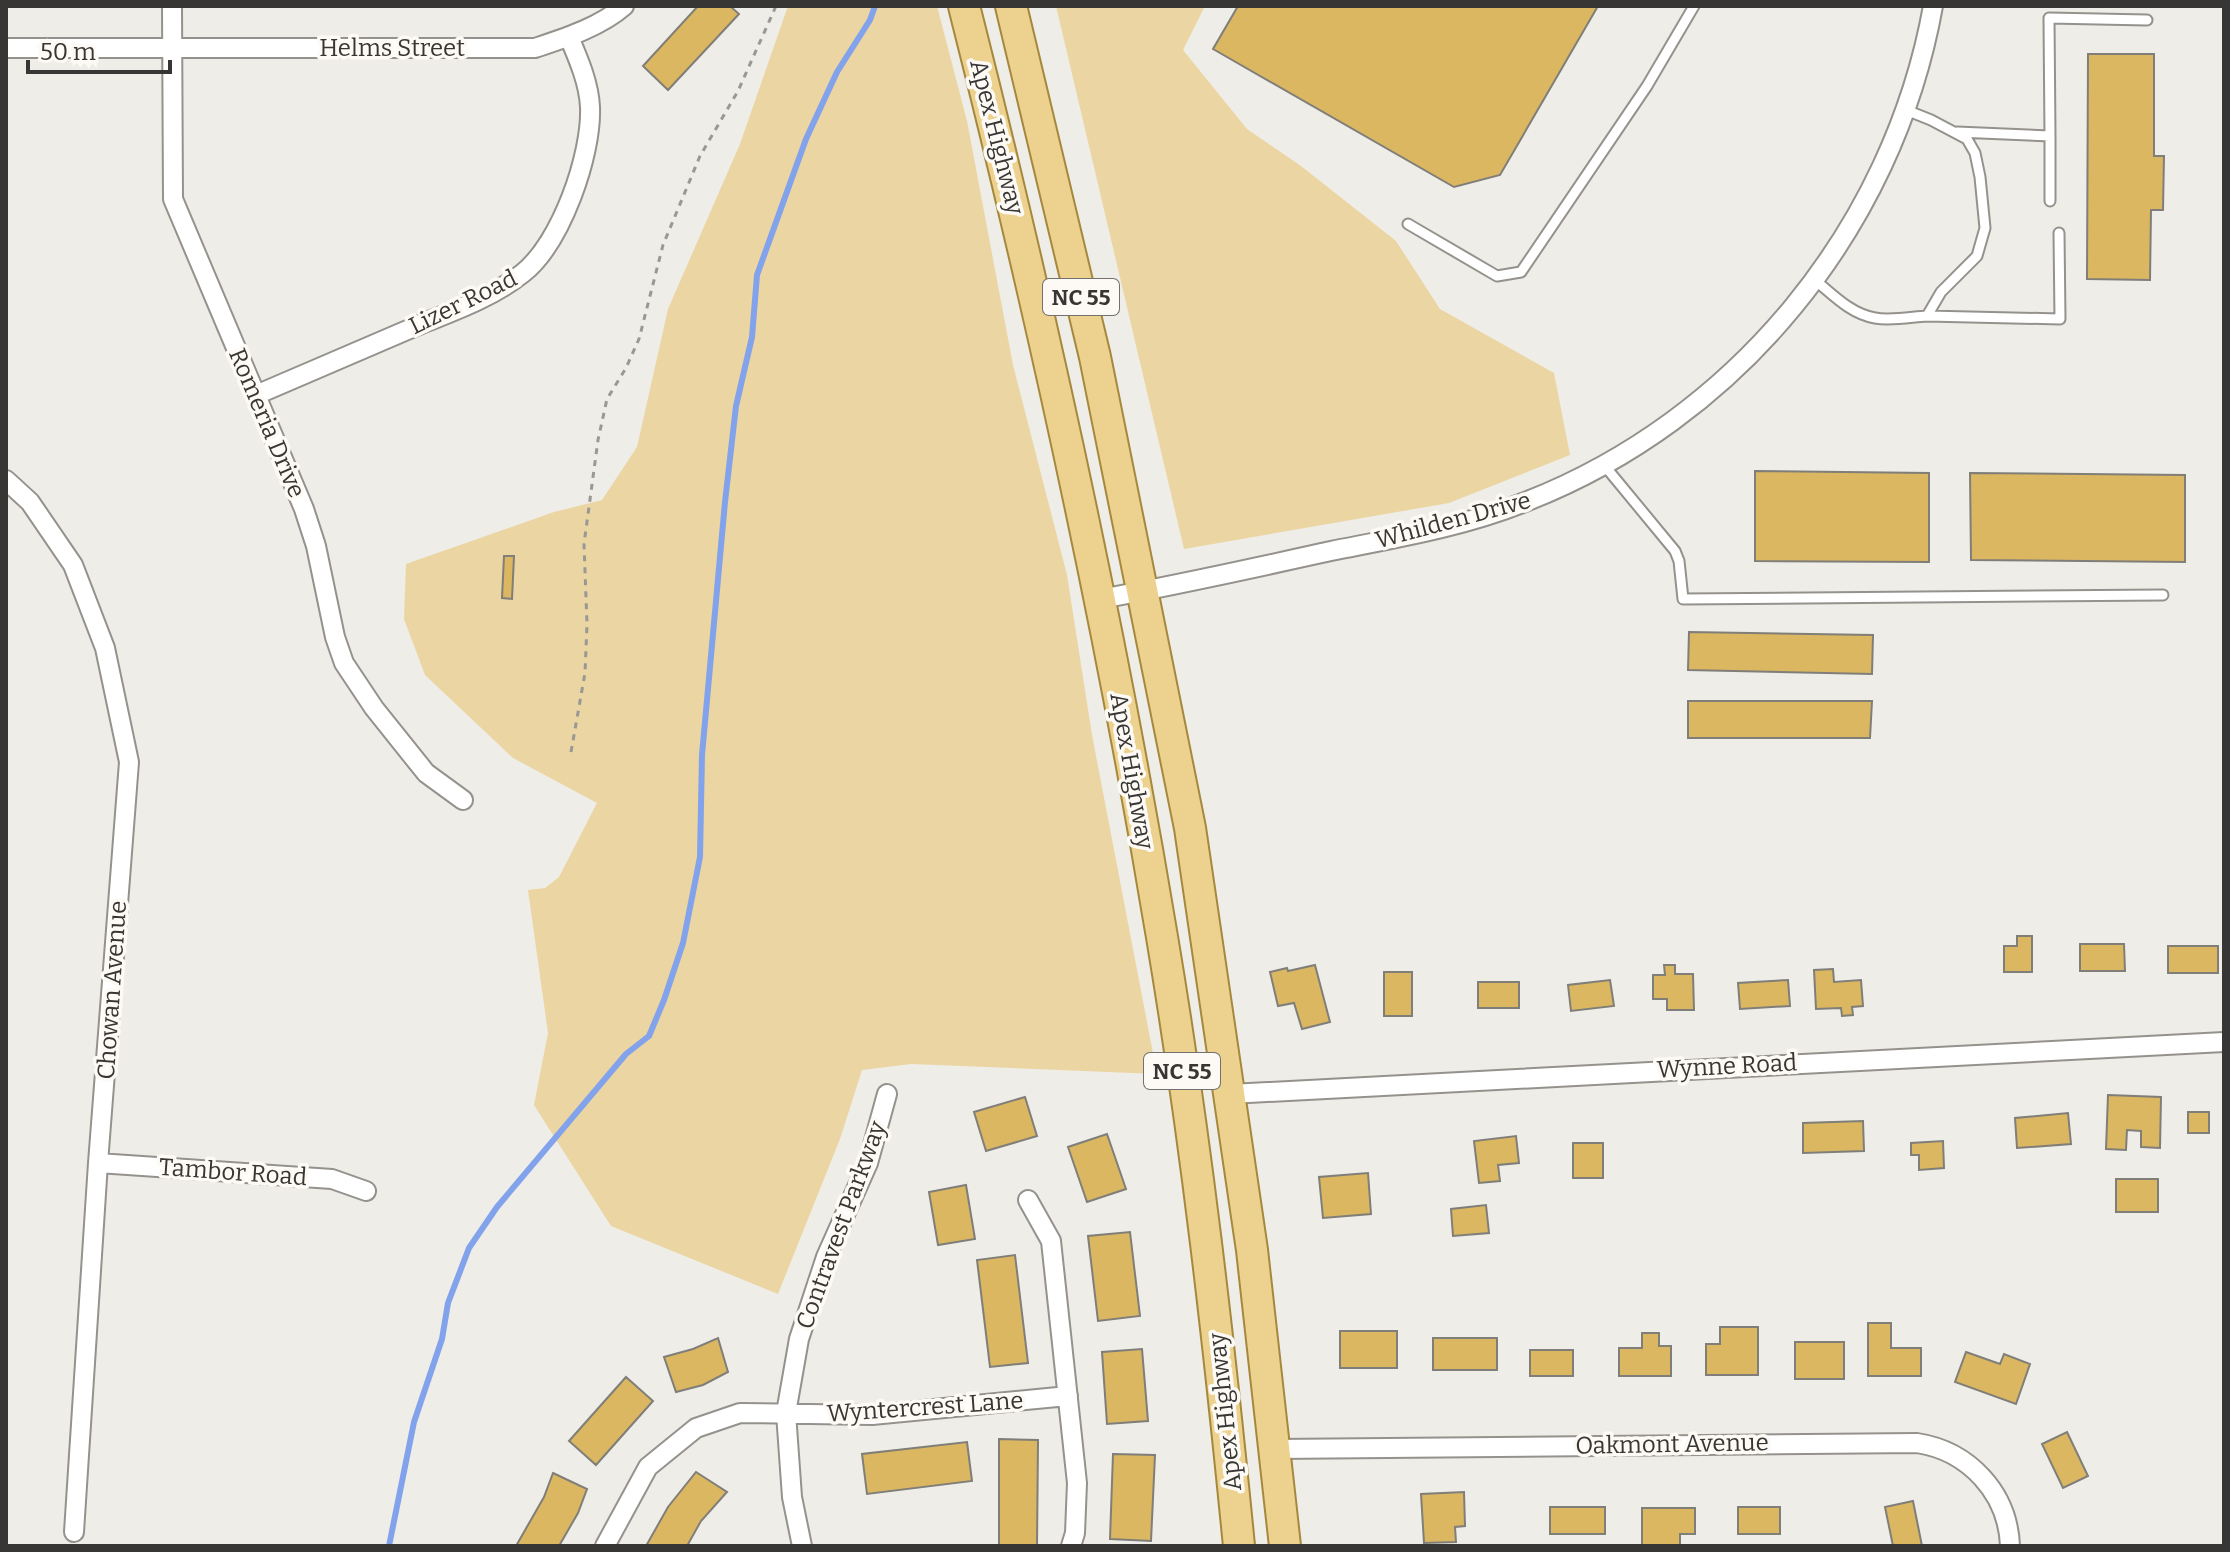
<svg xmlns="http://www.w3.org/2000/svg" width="2230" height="1552" viewBox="0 0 2230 1552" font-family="Bitter,serif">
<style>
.green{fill:#ebd5a3}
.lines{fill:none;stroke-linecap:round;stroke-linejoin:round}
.stream{stroke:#82a3ec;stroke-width:6}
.building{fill:#dbb761;stroke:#807e79;stroke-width:2}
.service-casing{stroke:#95928d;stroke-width:13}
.minor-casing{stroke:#95928d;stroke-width:22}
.primary-casing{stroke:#a5883d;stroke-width:34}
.path{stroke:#9a9894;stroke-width:3;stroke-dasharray:6 6;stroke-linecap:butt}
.service{stroke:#fff;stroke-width:9}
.minor{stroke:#fff;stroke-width:18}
.primary{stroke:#ecd28e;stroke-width:30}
.labels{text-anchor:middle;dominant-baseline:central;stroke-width:7;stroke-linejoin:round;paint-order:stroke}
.shield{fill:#fdfaf5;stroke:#72716e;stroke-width:2}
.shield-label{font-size:22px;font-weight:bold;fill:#373634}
.street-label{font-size:24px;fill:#373634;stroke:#fdfaf5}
</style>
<rect width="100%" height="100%" fill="#efede7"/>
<path class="green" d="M788,6h149l30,115 46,244 54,210 25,160 65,339 -246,-10 -49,6 -22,69 -62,155 -167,-68 -77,-121 14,-72 -20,-143 17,-2 14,-11 38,-74 -84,-45 -88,-83 -21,-56 2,-55 148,-52 48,-12 35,-53 31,-138 72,-165z
M1056,6h149l-22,44 64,79 54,37 95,75 44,68 114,64 16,82 -121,48 -265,46z"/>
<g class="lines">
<path class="stream" d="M389,1546l25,-124 28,-83 6,-36 21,-55 28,-41 129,-153 23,-18 15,-36 19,-57 17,-86 2,-102 23,-253 11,-96 16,-69 5,-62 49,-136 31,-67 33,-52 5,-14"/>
</g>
<path class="building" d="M698,6h32l9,8 -71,76 -25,-24z
M1238,6h360l-98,169 -46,12 -241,-138z
M2088,54h66v102h10l-1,54h-12l-1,70 -63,-1z
M1755,471l174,2v89l-174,-1z
M1970,473l215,2v87l-214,-2z
M504,556h10l-2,43 -10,-1z
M1689,632l184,3 -1,39 -184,-4z
M1688,701h184l-2,37h-182z
M2017,936h15v36h-28v-26h13z
M2080,944h44l1,27h-45z
M2168,946h50v27h-50z
M1315,965l15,57 -28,7 -8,-26 -16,3 -8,-34 17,-4 1,3z
M1664,965h11v9h18l1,36h-27v-11h-14v-24h12z
M1833,969l1,13 27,-2 2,26 -11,1 1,8 -11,1 -1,-8 -25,1 -2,-39z
M1384,972h28v44h-28z
M1610,980l4,26 -43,5 -3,-26z
M1788,980l2,26 -50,3 -2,-26z
M1478,982h41v26h-41z
M2108,1095l53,2 -1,51 -19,-1v-16l-14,-1 -1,20 -20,-1z
M1025,1097l12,39 -51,15 -12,-39z
M2188,1112h21v21h-21z
M2068,1113l3,31 -54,4 -2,-30z
M1863,1121l1,30 -61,2v-30z
M1107,1134l19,55 -39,13 -19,-55z
M1516,1136l3,27 -21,2 2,16 -21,2 -5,-42z
M1943,1141l1,27 -25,2v-15h-8v-12z
M1573,1143h30v35h-30z
M1368,1173l3,41 -48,4 -4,-41z
M2116,1179h42v33h-42z
M966,1185l9,54 -37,6 -9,-53z
M1486,1205l3,28 -36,3 -2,-27z
M1130,1232l10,84 -42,5 -10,-85z
M1015,1255l13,108 -38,4 -13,-107z
M1868,1323h23v25h30v28h-53z
M1720,1327h38v48h-52v-31h14z
M1340,1331h57v37h-57z
M1642,1333h17v13h12v30h-52v-28h23z
M718,1338l10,34 -25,13 -27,7 -12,-35 29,-8z
M1433,1338h64v32h-64z
M1795,1342h49v37h-49z
M1142,1349l6,72 -41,3 -5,-72z
M1530,1350h43v26h-43z
M1966,1352l34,12 4,-10 26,10 -14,40 -61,-22z
M626,1377l27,24 -57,64 -27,-24z
M2067,1432l21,44 -25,12 -21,-44z
M999,1439l39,1 -1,106h-38z
M967,1442l5,39 -105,13 -5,-40z
M1113,1454l42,1 -4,86 -41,-2z
M696,1472l31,20 -26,29 -14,25h-41l22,-39z
M553,1473l34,16 -9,24 -19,33h-43l28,-49z
M1464,1492l1,34 -10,1 1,15 -32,1 -3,-49z
M1913,1501l9,45h-29l-8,-39z
M1550,1507h55v27h-55z
M1738,1507h42v27h-42z
M1642,1508h53v26h-15v12h-38z"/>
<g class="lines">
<defs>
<path id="service" d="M1957,132l93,4 -1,-118 98,2
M2050,136v65
M1408,224l89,52 24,-4 126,-186 47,-80
M1815,280c18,15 36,34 60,38 16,3 36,-1 52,-2l14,-24 36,-36 8,-28 -5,-51 -5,-24 -8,-14 -36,-19 -25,-10
M1927,316l133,3 -1,-86
M1604,465l71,86 4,10 4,38 480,-4"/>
<path id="minor" d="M172,6l1,193 131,310 12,37 19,91 9,26 30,45 52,65 37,27
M6,48h529c30,-10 65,-21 89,-42
M256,395c54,-23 108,-46 163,-70 35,-14 74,-28 104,-52 38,-30 69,-118 67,-166 -1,-24 -12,-49 -21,-70
M6,480l24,22 43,63 32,83 24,114 -31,401 -24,369
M1100,599c78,-14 154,-31 231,-48 65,-13 132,-24 194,-49 211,-82 368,-273 408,-496
M1230,1094l994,-52
M98,1163l234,16 34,12
M1028,1200l23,41 26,242 -2,50 -4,13
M1276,1449l641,-6c52,8 91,50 93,103
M605,1546l43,-79 48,-39 44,-15 132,2 196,-19
M802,1546l-10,-49 -6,-84 13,-74 27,-82 42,-94 19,-69"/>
<path id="primary" d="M964,6c78,308 146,618 198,931 34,202 57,406 77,609
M1011,6l84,351 95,471 62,422 33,296"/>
</defs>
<use href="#service" class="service-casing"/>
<use href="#minor" class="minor-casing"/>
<use href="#primary" class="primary-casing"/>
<path class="path" d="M571,752l14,-79 2,-49 -3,-80 14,-104 9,-41 19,-31 13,-29 24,-94 37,-89 38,-65 38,-85"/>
<use href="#service" class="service"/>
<use href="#minor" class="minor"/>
<use href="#primary" class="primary"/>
</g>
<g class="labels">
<g class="shield">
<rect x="1043" y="279" width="76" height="36" rx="6"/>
<rect x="1144" y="1053" width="76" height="36" rx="6"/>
</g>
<g class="shield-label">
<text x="1081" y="297">NC 55</text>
<text x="1182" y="1071">NC 55</text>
</g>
<g class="street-label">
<text x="392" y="48">Helms Street</text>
<text transform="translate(997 137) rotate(76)">Apex Highway</text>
<text transform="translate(463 302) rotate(-26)">Lizer Road</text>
<text transform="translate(267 423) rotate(67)">Romeria Drive</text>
<text transform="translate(1453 520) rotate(-15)">Whilden Drive</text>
<text transform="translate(1132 771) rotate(80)">Apex Highway</text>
<text transform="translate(112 990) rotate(-86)">Chowan Avenue</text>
<text transform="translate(1727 1066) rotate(-3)">Wynne Road</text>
<text transform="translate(233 1172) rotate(4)">Tambor Road</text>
<text transform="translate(841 1225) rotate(-70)">Contravest Parkway</text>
<text transform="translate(925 1407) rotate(-4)">Wyntercrest Lane</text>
<text transform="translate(1225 1412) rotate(-96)">Apex Highway</text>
<text transform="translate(1672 1444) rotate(-1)">Oakmont Avenue</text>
</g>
</g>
<rect width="2230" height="1552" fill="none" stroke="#373634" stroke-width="16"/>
<path d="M28 60v12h142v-12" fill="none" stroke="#373634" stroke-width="4"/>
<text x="40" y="60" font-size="24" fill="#373634" stroke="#fdfaf5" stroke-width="6" paint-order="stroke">50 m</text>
</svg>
